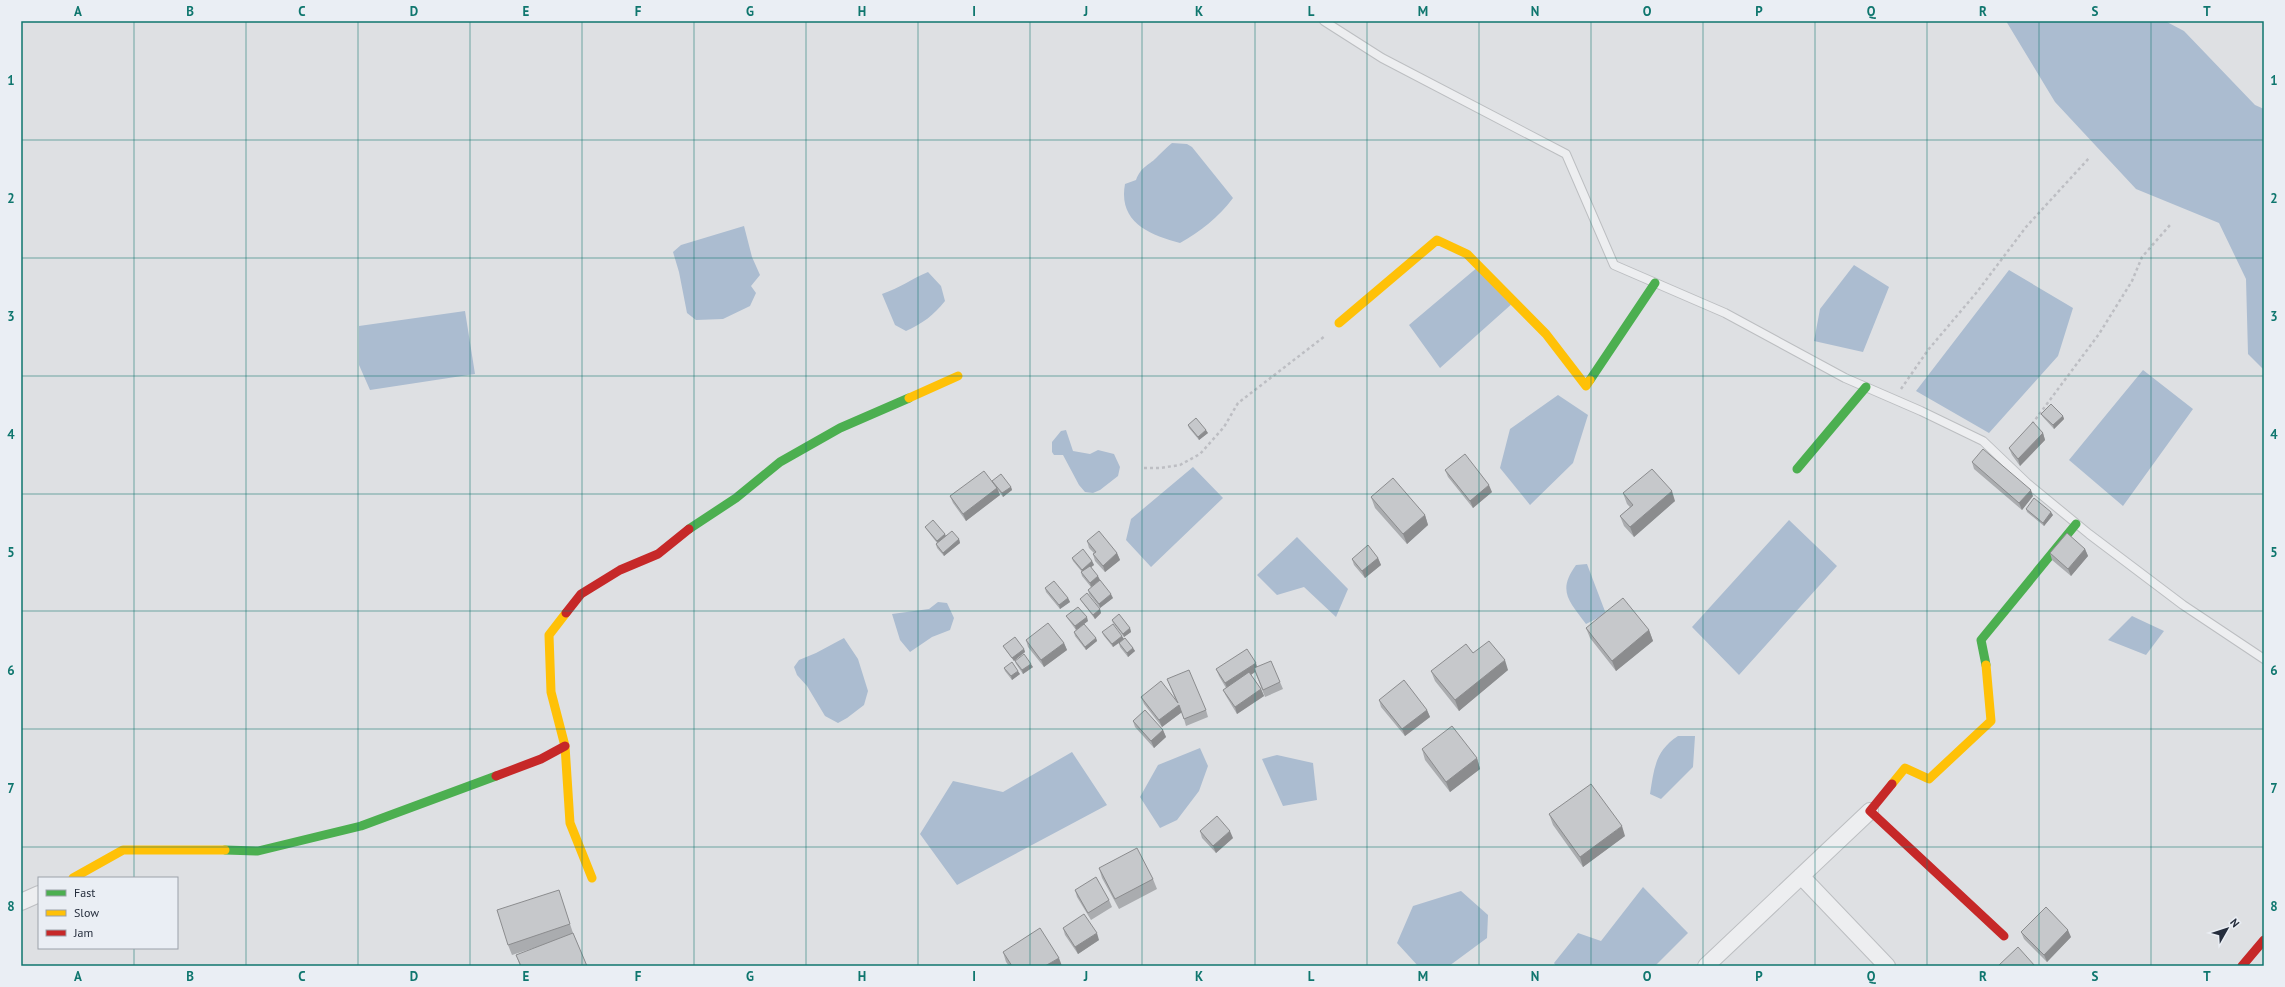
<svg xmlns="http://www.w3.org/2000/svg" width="2285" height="987" viewBox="0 0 2285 987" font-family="'PT Sans',sans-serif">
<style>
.water{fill:#abbcd0}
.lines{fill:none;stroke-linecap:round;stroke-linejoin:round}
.lane-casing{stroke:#bcbec1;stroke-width:10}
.street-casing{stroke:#bcbec1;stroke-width:18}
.path{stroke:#bdbec3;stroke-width:2.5;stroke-dasharray:3 3;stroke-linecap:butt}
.lane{stroke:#edeef0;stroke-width:8}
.street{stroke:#edeef0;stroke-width:16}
.fast{stroke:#4caf50;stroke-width:9}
.slow{stroke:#ffc107;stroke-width:9}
.jam{stroke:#c62828;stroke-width:9}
.wall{fill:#aaacaf}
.shaded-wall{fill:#8b8c8e}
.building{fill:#c6c8cb;stroke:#8b8c8e}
.grid{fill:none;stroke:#0f766e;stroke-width:1;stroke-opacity:0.55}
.neatline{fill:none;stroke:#0f766e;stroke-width:1.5}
.grid-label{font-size:13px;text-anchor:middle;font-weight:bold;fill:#0f766e}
</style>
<rect width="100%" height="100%" fill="#dee0e3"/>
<path class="water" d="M2006,21h159l19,10 71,74 9,4v261l-16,-16 -2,-75 -27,-56 -83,-34 -81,-87z
M1172,143l15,1 5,3 41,51c-15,20 -32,33 -53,45 -31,-8 -62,-21 -55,-59l11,-4c6,-15 13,-14 22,-24 5,-5 9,-9 14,-13z
M744,226l8,31 8,18 -9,11 5,7 -6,13 -27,13 -27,1 -9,-7 -8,-41 -6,-20 8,-7z
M1854,265l35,22 -26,65 -49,-11 6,-32z
M1479,266l35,36 -74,66 -31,-43z
M2009,270l64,38 -15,48 -69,77 -73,-42z
M928,272l13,14 4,15c-11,14 -23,23 -39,30l-11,-6 -13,-31c18,-6 29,-15 46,-22z
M465,311l10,63 -105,16 -11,-25v-39z
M2143,370l50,39 -70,97 -54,-46z
M1558,395l30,20 -15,48 -43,42 -30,-37 10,-39z
M1066,430l7,21 17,3 8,-4 16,4 6,13 -2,9 -18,14 -7,3 -8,-1 -6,-7 -16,-30h-9l-2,-3v-10l9,-11z
M1193,467l30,31 -72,69 -25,-27 5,-21z
M1789,520l48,46 -98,109 -47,-48z
M1297,537l51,52 -12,28 -32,-30 -27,8 -20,-20z
M1587,564l19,50 -20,10c-17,-23 -29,-33 -10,-59z
M938,602l9,1 7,15 -4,12 -18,7 -22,15 -10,-12 -8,-26 37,-5z
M2132,616l32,15 -18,24 -38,-15z
M844,638l14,21 10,32 -4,14 -17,13 -9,5 -13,-7 -18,-30 -10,-11 -3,-8 5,-7 17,-7z
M1678,736h17l-2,31 -32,32 -11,-5c4,-25 5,-43 28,-58z
M1200,748l8,18 -9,25 -22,29 -17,8 -20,-31 18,-32z
M1072,752l35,53 -150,80 -37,-51 33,-53 50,11z
M1277,755l36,8 4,37 -34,6 -21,-47z
M1643,887l45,46 -33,33h-99l-2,-3 24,-30 23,8z
M1461,891l27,24 -1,23 -38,28h-31l-21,-23 16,-37z"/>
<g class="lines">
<defs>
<path id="lane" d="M1324,21l58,37 184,96 48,111 111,48 120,65 76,33 62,30 44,42 62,51 94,71 81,54"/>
<path id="street" d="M1801,876l86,90
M21,902l18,-8
M1706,966l164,-155"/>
</defs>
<use href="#lane" class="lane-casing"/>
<use href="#street" class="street-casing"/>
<path class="path" d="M1901,389l27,-39 49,-58 49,-65 64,-70
M2032,424l67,-90 33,-53 10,-24 28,-32
M1144,468h16l20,-3 20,-11 24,-27 14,-24 87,-67"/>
<use href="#lane" class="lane"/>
<use href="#street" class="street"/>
<path class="fast" d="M1590,380l65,-97
M1797,469l69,-82
M689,529l47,-31 44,-36 60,-34 69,-30
M1986,665l-5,-25 95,-116
M225,850l33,1 103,-25 135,-50"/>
<path class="slow" d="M1339,323l98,-83 30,14 79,80 40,52 4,-6
M909,398l49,-22
M566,613l-17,22 2,57 14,54 5,77 22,55
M1892,784l13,-16 24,11 62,-58 -5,-56
M73,878l50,-28h102"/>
<path class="jam" d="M566,613l15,-19 39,-24 38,-16 31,-25
M496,776l45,-17 24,-13
M1892,784l-22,27 134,125
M2242,966l22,-26"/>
</g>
<path class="wall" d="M2041,414l22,2 1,3 -10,10 -11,-12z
M1188,425l20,8 -9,7 -10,-12z
M2043,433l2,7 -25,26 -8,-11 -3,-7z
M1972,462l61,34 -11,14 -48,-41z
M1445,470l47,22 -19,16 -25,-31z
M992,482l19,5 1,3 -9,7 -5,-7 2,5 -34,26 -13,-18 -3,-7z
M1623,493l52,8 -41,36 -10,-11 -4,-10 10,-9 -3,-3z
M1371,497l54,18 3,10 -21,19 -32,-36z
M2026,509l27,6 -9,11 -17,-14z
M925,527l20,7 1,2 13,3 1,4 -16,13 -7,-8 -1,-4 1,-1 -10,-13z
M1087,541l30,12 3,7 -15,12 -10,-11 -2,-7 1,-1 -5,-5z
M2085,549l3,7 -17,20 -19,-16 -2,-7z
M1072,558l20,3 2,4 -3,2 9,13 -9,7 -9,-11 -1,-4h1l-9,-11z
M1378,558l3,7 -16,13 -11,-13 -2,-6z
M1045,588l23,10 2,4 -10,7 -14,-17z
M1088,590l25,8 -13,10 -11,-14z
M1080,599l20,10 1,4 -6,6 -13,-17z
M1066,616l22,5 -12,9 -8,-11z
M1112,620l18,8 1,4 -7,5 -11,-14z
M1586,628l63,2 4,11 -37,30 -26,-33z
M1074,632l22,6 1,3 -11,9 -11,-14z
M1102,632l22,7 9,9 2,3 -7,6 -8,-10 -1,-4 -6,4 -9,-11z
M1026,640l38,3 3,7 -23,17 -16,-20z
M1003,646l21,3 1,3 -11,9 -9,-12z
M1473,653l35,17 -49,41 -24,-30 -4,-10z
M1015,661l18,6 -10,7 -7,-10z
M1257,666l23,16 3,7 -18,8 -10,-25 -4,3 10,14 3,7 -27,18 -11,-18 -3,-6 3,-2 -7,-12 -3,-7z
M1004,668l16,6 -8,6 -7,-9z
M1167,679l39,31 2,7 -22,9 -4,-14 -20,15 -18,-23 -3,-7 35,4z
M1379,700l48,10 3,7 -25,19 -24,-29z
M1133,721l30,9 3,7 -12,11 -19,-21z
M1422,749l55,9 3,11 -30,23 -25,-32z
M1549,814l76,22 -42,31 -30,-42z
M1200,831l33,7 -17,15 -14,-15z
M1099,868l54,11 4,10 -38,20 -17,-31z
M1075,890l34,10 3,7 -21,13 -14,-23z
M562,900l11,33 14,33h-67l-4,-11 27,-10 -31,10 -4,-10z
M1063,928l36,12 -21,14 -13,-19z
M2021,932l50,5 -24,25 -23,-23z
M1003,952l59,14h-53l-3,-4z"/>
<path class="shaded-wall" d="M2063,416l1,3 -10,10 -1,-4z
M1206,430l2,3 -9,7 -1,-3z
M2043,433l2,7 -25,26 -2,-7z
M1489,485l3,7 -19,16 -3,-7z
M1011,487l1,3 -9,7 -1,-4z
M997,488l3,7 -34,26 -3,-7z
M2031,490l2,6 -11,14 -3,-7z
M1672,491l3,10 -41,36 -4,-10z
M2051,512l2,3 -9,11 -1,-3z
M1425,515l3,10 -21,19 -4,-10z
M945,534l1,4 -8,6 -1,-3z
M959,539l1,4 -16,13 -1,-3z
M2085,549l3,7 -17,20 -3,-7z
M1117,553l3,7 -15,12 -2,-6z
M1378,558l3,7 -16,13 -3,-7z
M1092,561l2,4 -11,8 -1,-3z
M1098,576l2,4 -9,7 -1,-4z
M1111,594l2,4 -13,10 -1,-4z
M1068,598l2,4 -10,7 -1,-4z
M1100,609l1,4 -6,6 -2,-4z
M1087,617l1,4 -12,9 -1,-4z
M1130,628l1,4 -7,5 -1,-3z
M1649,630l4,11 -37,30 -4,-10z
M1122,636l2,3 -11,8 -1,-3z
M1096,638l1,3 -11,9 -1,-3z
M1064,643l3,7 -23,17 -3,-7z
M1133,648l2,3 -7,6 -1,-4z
M1024,649l1,3 -11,9 -2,-3z
M1505,660l3,10 -49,41 -4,-11z
M1256,663l2,7 -30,20 -3,-7z
M1031,664l2,3 -10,7 -1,-4z
M1018,671l2,3 -8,6 -1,-4z
M1261,689l3,7 -27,18 -2,-7z
M1179,705l3,7 -20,15 -3,-7z
M1427,710l3,7 -25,19 -3,-7z
M1163,730l3,7 -12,11 -3,-7z
M1477,758l3,11 -30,23 -4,-10z
M1622,826l3,10 -42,31 -3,-10z
M1230,831l3,7 -17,15 -3,-7z
M2068,930l3,7 -24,25 -3,-7z
M1097,933l2,7 -21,14 -3,-7z
M1059,958l3,8h-17z"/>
<path class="building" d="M2051,404l12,12 -10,9 -12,-11z
M1196,418l10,12 -8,7 -10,-12z
M2033,422l10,11 -25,26 -9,-11z
M1983,449l48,41 -12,13 -47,-41z
M1465,454l24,31 -19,16 -25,-31z
M1652,469l20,22 -42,36 -10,-11 13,-11 -10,-12z
M984,471l13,17 -34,26 -13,-18z
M1001,474l10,13 -9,6 -10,-12z
M1393,478l32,37 -22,19 -32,-37z
M2034,498l17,14 -8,11 -17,-14z
M933,520l12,14 -8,7 -12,-14z
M952,531l7,8 -16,14 -7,-9z
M1099,531l18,22 -14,13 -10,-12 3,-2 -9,-11z
M2067,533l18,16 -17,20 -18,-16z
M1368,545l10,13 -16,13 -10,-12z
M1083,549l9,12 -10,9 -10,-12z
M1090,566l8,10 -8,7 -9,-11z
M1100,580l11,14 -12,10 -11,-14z
M1054,581l14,17 -9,7 -14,-17z
M1087,593l13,16 -7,6 -13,-16z
M1623,598l26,32 -37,31 -26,-33z
M1078,607l9,10 -12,9 -9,-10z
M1119,614l11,14 -7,6 -11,-14z
M1048,623l16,20 -23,17 -15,-20z
M1084,624l12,14 -11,9 -11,-15z
M1113,624l9,12 -10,8 -10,-12z
M1015,637l9,12 -12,9 -9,-12z
M1125,638l8,10 -6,5 -8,-10z
M1489,641l16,19 -50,40 -24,-29 35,-27 7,9z
M1247,649l9,14 -31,20 -9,-14z
M1024,654l7,10 -9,6 -7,-9z
M1271,661l9,21 -17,8 -9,-22z
M1012,662l6,9 -7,5 -7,-8z
M1189,670l17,40 -22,9 -5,-14 -20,15 -18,-23 20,-16 17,22 -11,-24z
M1249,672l12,17 -26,18 -12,-17z
M1404,680l23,30 -25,19 -23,-29z
M1145,710l18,20 -12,11 -18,-20z
M1452,726l25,32 -31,24 -24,-33z
M1591,784l31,42 -42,31 -31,-43z
M1217,816l13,15 -17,15 -13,-15z
M1137,848l16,31 -38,20 -16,-31z
M1096,877l13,23 -21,13 -13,-23z
M559,890l11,34 -62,21 -11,-35z
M2046,907l22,23 -24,25 -23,-23z
M1084,914l13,19 -22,14 -12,-19z
M1040,928l19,30 -14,8h-33l-9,-14z
M573,933l14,33h-66l-5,-11z
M2018,947l17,19h-37z"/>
<path class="grid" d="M134,21v857M246,21v945M358,21v945M470,21v945M582,21v945M694,21v945M806,21v945M918,21v945M1030,21v945M1142,21v945M1255,21v945M1367,21v945M1479,21v945M1591,21v945M1703,21v945M1815,21v945M1927,21v945M2039,21v945M2151,21v945M21,140h2243M21,258h2243M21,376h2243M21,494h2243M21,611h2243M21,729h2243M21,847h2243M134,948v18"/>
<rect width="2285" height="987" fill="none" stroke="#eaeef4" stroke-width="44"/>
<rect x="38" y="877" width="140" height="72" fill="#eaeef4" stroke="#9ba1aa"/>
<rect x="46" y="890" width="20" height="6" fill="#4caf50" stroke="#9ba1aa"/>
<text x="74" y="897" font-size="12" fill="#252d3c">Fast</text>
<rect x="46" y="910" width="20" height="6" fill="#ffc107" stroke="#9ba1aa"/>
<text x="74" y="917" font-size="12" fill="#252d3c">Slow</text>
<rect x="46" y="930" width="20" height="6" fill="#c62828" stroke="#9ba1aa"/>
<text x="74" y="937" font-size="12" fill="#252d3c">Jam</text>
<g transform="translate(2227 929) rotate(51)" stroke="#eaeef4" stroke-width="3" paint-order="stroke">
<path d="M0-3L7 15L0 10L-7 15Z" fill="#252d3c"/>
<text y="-6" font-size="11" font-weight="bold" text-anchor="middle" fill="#252d3c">N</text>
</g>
<rect x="22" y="22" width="2241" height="943" class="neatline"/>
<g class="grid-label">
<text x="78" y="16">A</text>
<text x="190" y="16">B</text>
<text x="302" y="16">C</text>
<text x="414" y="16">D</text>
<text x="526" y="16">E</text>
<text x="638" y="16">F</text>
<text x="750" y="16">G</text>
<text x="862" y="16">H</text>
<text x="974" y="16">I</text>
<text x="1086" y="16">J</text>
<text x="1199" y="16">K</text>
<text x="1311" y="16">L</text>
<text x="1423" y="16">M</text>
<text x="1535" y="16">N</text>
<text x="1647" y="16">O</text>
<text x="1759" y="16">P</text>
<text x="1871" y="16">Q</text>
<text x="1983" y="16">R</text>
<text x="2095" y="16">S</text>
<text x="2207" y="16">T</text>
<text x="11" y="85">1</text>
<text x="2274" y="85">1</text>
<text x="11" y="203">2</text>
<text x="2274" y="203">2</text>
<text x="11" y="321">3</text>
<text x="2274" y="321">3</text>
<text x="11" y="439">4</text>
<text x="2274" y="439">4</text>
<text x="11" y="557">5</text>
<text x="2274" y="557">5</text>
<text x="11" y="675">6</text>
<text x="2274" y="675">6</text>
<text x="11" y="793">7</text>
<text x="2274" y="793">7</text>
<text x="11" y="911">8</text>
<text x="2274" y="911">8</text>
<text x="78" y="981">A</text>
<text x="190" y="981">B</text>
<text x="302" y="981">C</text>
<text x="414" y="981">D</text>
<text x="526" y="981">E</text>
<text x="638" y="981">F</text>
<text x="750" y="981">G</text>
<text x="862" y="981">H</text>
<text x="974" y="981">I</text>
<text x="1086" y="981">J</text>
<text x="1199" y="981">K</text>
<text x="1311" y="981">L</text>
<text x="1423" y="981">M</text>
<text x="1535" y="981">N</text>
<text x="1647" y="981">O</text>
<text x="1759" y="981">P</text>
<text x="1871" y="981">Q</text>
<text x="1983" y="981">R</text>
<text x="2095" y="981">S</text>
<text x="2207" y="981">T</text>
</g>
</svg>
